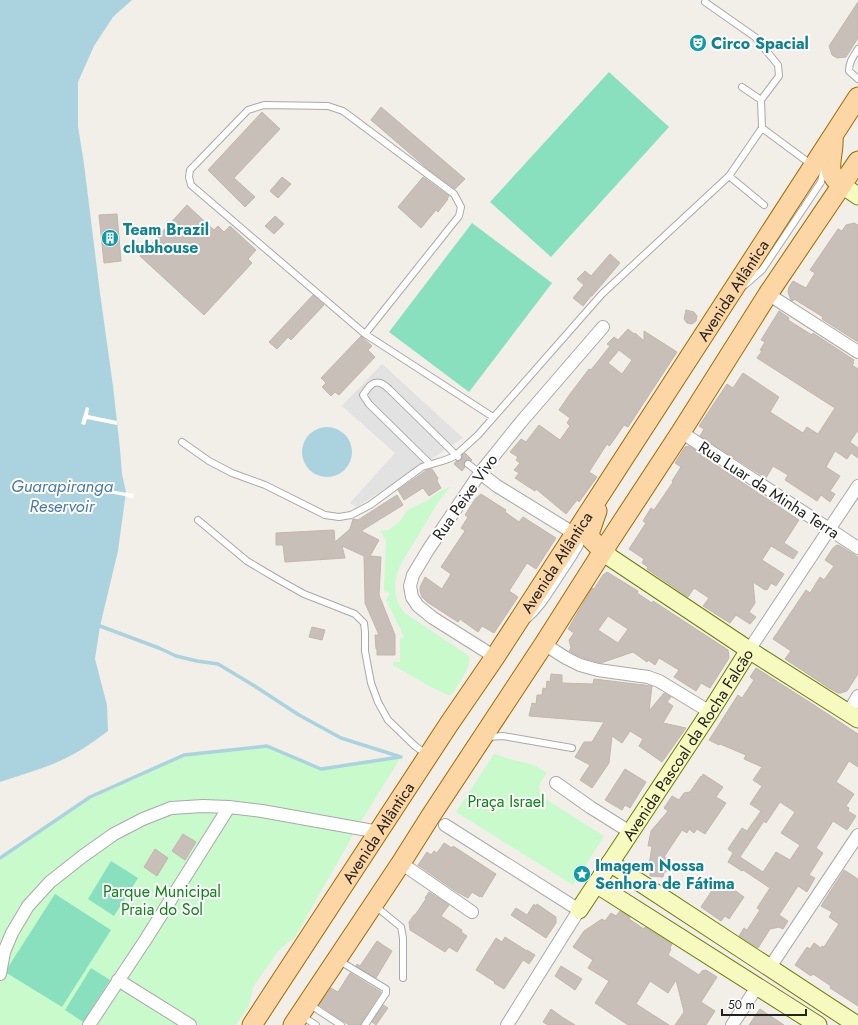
<svg xmlns="http://www.w3.org/2000/svg" width="858" height="1025" viewBox="0 0 858 1025" font-family="Jost,sans-serif">
<style>
.park{fill:#c8facc}
.pitch{fill:#88e0be}
.parking{fill:#e2e2e2}
.water{fill:#aad3df}
.pier{fill:#fff}
.lines{fill:none;stroke-linecap:round;stroke-linejoin:round}
.stream{stroke:#aad3df;stroke-width:3.5}
.building{fill:#c7bfb8;stroke:#c4b6ab;fill-rule:evenodd}
.lane-casing{stroke:#a9a9a9;stroke-width:8}
.street-casing{stroke:#a9a9a9;stroke-width:14}
.secondary-casing{stroke:#707d05;stroke-width:19}
.primary-casing{stroke:#a06b00;stroke-width:21}
.lane{stroke:#fff;stroke-width:6}
.street{stroke:#fff;stroke-width:12}
.secondary{stroke:#f7fabf;stroke-width:17}
.primary{stroke:#fcd6a4;stroke-width:19}
.labels{text-anchor:middle;dominant-baseline:central;stroke-width:4;stroke-linejoin:round;paint-order:stroke}
.culture-label{font-size:16px;font-weight:bold;fill:#0d838f;stroke:#fff;text-anchor:start}
.street-label{font-size:16px;fill:#222;stroke:#fff}
.park-label{font-size:16px;fill:#0c8416;stroke:#fff}
.water-label{font-size:17px;font-style:italic;fill:#4a7aab;stroke:#fff}
</style>
<rect width="100%" height="100%" fill="#f2efe9"/>
<path class="park" d="M450,487l-11,14 -38,63c-8,16 -9,35 4,49l64,43c3,11 -11,28 -16,37l-2,2h-3l-19,-9 -36,-21v-3h7v-23l4,-2 -18,-37 4,-7 -6,-2 2,-49 -1,-4 -5,-7 9,-1 11,-9 7,-10 4,-3 16,-7 14,-11z
M267,746l54,23 80,-12 -44,71 -62,109 -16,13 -26,37 -4,19 -13,19h-236v-167l90,-61 94,-42z
M494,754l16,5 24,6 13,8c-6,9 -12,15 -3,25l60,38 -31,49 -117,-73z"/>
<path class="pitch" d="M609,72l60,55 -118,130 -61,-55z
M472,223l80,60 -83,109 -80,-60z
M111,861l27,17 -24,38 -26,-17z
M55,894l56,36 -49,77 -57,-35z
M91,968l19,12 -27,42 -18,-12z"/>
<path class="parking" d="M382,364l81,74 -106,69 -7,-4 45,-50 -53,-47z"/>
<path class="water" d="M0,0h132l-19,17 -19,29 -16,36v44l6,38 16,129 13,93 7,63 2,25 4,18 -8,59 -18,75 -5,33 12,46 1,26c-17,13 -35,25 -55,33 -18,7 -36,12 -53,18z
M302 452a25 25 0 1 1 50 0a25 25 0 1 1-50 0Z"/>
<path class="pier" d="M86,407l3,1 -1,7 29,6v4l-30,-6 -2,6 -4,-1z
M96,484l7,2v3l31,5 -1,5 -8,-3 -23,-4 -1,4 -6,-1z"/>
<g class="lines">
<path class="stream" d="M96,624l4,2 59,22 17,8 21,5 21,3 35,21 46,30 42,23 60,19
M0,858l90,-61 94,-42 83,-9 54,23 79,-12"/>
</g>
<path class="building" d="M858,2v36l-12,19 -9,1 -5,-3 -3,-9z
M381,107l84,72 -10,10 -26,-19 -58,-50z
M262,112l18,17 -46,49 21,19 -10,10 -37,-37z
M282,177l9,7 -13,14 -8,-7z
M423,177l26,19 -2,3h1l-10,13 -2,-2 -15,18 -23,-21z
M187,205l27,25 4,-4 6,6 6,-6 26,24 -8,9 4,4 -48,52 -64,-59z
M117,214l4,47 -17,2 -5,-48z
M275,216l9,8 -10,10 -9,-8z
M854,223l4,2v117l-36,-23 1,-2 -29,-18 -1,2 -2,-1 -3,-8 1,-5 4,-6 13,7 9,-15 -5,-3 28,-41 4,2 4,-6z
M610,254l10,9 -28,33h-1l-8,10 -10,-8 11,-13 -7,-6 8,-8 6,5z
M313,295l11,10 -33,35 -3,-3 -11,12 -8,-7z
M686,310l8,2 3,4 -1,5 -4,3 -5,-1 -3,-4z
M779,311l10,7 -1,2 24,15 1,-2 41,27 -1,2 1,1 -2,2 6,4v61l-8,12 8,6v10l-7,-5 -4,6 -12,-8 -9,16 14,9 -10,15 5,3 -5,8 -9,-7 -4,6 -32,-21 3,-5 -15,-9 -7,12 -66,-42 4,-7 -5,-3 28,-42 6,4 10,-15 36,24 -9,15 33,21 4,-6 11,7 17,-26 -78,-50 5,-7 -2,-1 5,-8 -4,-2z
M628,329l6,5 1,-1 9,8v-10l33,21 -49,75 -4,-2 -13,19 -2,2 -2,-2 -18,28 8,5 -18,25 -2,-2 -11,14 -30,-25 -1,2 -11,-7 -9,-6 4,-5 -5,-3 6,-7 -4,-3 2,-3 -8,-5 11,-13 5,3 13,-17 21,15 10,-14 -3,-3 3,-5 -11,-8 11,-16 19,-25 2,1 19,-24 -3,-2 7,-7 4,3zM619,350l13,10 -10,14 -14,-11z
M361,336l11,10 -4,4 7,7 -36,38 -4,-3 -4,4 -9,-9 4,-4 -5,-5z
M689,446l12,8v1l98,65 -15,23 14,9 -5,7 -22,-13 -9,14 22,14 -8,12 -5,-3 -4,7 -2,-1v1l-12,-8 2,21 -6,9 7,5 -6,7 -14,-9 -6,8 -27,-17 6,-8 -15,-10 -6,9 -41,-28 1,-2 -6,-4 2,-4 -15,-10 17,-26 -3,-2 8,-13 3,2 19,-28 -1,-1 9,-14 -6,-4 10,-16z
M465,453l7,7 -1,1 -4,-1 -2,1 -1,3 1,3 -3,4 -8,-7 2,-3 5,-1 1,-2v-3z
M432,469l6,9 -1,3 4,7 -12,8 -6,-8 -19,12 -6,-10 29,-20z
M481,494l25,16 -1,2 14,10 4,-5 33,21 -20,31 -9,-6 -18,28 9,6 -24,36 -12,-7 -4,6 -18,-13 -2,3 -31,-20 -5,-5 -2,-6v-4l5,-10 17,12 9,-15 -10,-7 24,-36 -4,-3 7,-11 -3,-2 10,-16z
M397,495l6,10 -42,26 18,9 -9,16 11,1 -2,38 16,40v20h-18v-6h-1l-1,-14h4l-14,-32v-4l-1,-43 -22,-10 3,12 -60,4 -2,-17h-7v-12l58,-3 1,12 15,-13 3,-10 5,1z
M837,545l3,1 18,11v117l-11,17 -6,2h-3l-9,-5 -44,-29 6,-8 -18,-12 33,-49 4,3 10,-16 4,3 10,-14 -9,-6 8,-12z
M607,572l31,19 -1,2 15,10 1,-2 75,49 1,8 -19,30 -9,-5 -5,8 -22,-14 5,-7 -20,-12 -4,7 -7,-5 -1,2 -14,-10 -32,11 -18,-5 -14,-7 2,-3 -2,-8 5,-7 -6,-4 24,-41 2,1 9,-14zM608,616l20,13 -10,14 -20,-13z
M312,627l13,3 -3,10 -13,-3z
M756,668l58,37 44,29v33l-9,-6 -13,21 18,12 -8,12 3,2 -1,3 8,5 -9,14 -14,-9 -17,27 7,5 -14,22 6,3 -8,14 -9,-6 -19,29 9,6 -5,8 -4,-2 -9,2 -12,19 -19,-12 5,-8 3,2 13,-20 -3,-2 13,-20 -27,-18 -1,1 -14,-9 5,-9 -5,-4 14,-21 5,3 14,-20 -11,-7 12,-18 -9,-6 9,-13 -18,-8 2,-4 -26,-11 -1,1 -10,-5 29,-45 4,3 12,-18 -4,-3zM780,802l15,10 -14,21 19,12 -10,15 -14,-8 -13,20 -23,-15 24,-36 2,2z
M551,674l11,1v8l31,1 1,-5 58,7 -3,25 15,-18 7,4 -4,5 6,4 -10,17 23,5 -24,34 -23,-16 4,-7 -13,-8 -8,12 -10,-7 -3,27 -17,25 -12,-8 10,-15 -15,-8 9,-15h8l12,-20 -75,-6 3,-13 4,1 1,-9h5l1,-7 3,1 1,-8 3,1z
M625,769l21,13 -16,26 -5,-3 -3,5 -17,-10z
M703,774l20,13 -7,10 10,6 -21,31 -8,-5 -3,4 -5,-4 -2,4 -5,-3 -18,27 4,1 -2,14h-2l-1,5 -13,-1v-4h-2l4,-26h-4l3,-15 17,-20 -4,-3 8,-12 7,4 5,-7 6,-1 11,-16 1,1z
M183,834l13,8 -11,18 -13,-9z
M444,843l8,5 1,-2 43,28 -14,23 -2,-1v1l-8,-5 -4,6 -11,-6 -39,-27 9,-13 4,3 3,-4 3,2z
M155,849l13,9 -11,18 -13,-9z
M844,870l14,9v127l-28,-18 1,-2 -18,-12 -2,2 -16,-11 12,-18 3,2 4,-6 7,5 1,-2 2,1 15,-23 -10,-7 3,-5 -11,-6z
M719,880l2,2 1,-1 22,16 -15,22 -4,-3 -4,5 -20,-14z
M429,892l20,13 -8,11 21,14 -1,2 6,4 -10,16 -8,-5 -4,5 -35,-22 -1,-8 5,-7h1l11,-16 -1,-1z
M534,904l2,2 1,-2 19,13v6l-10,15 -35,-23 5,-7 11,7z
M620,911l10,6 -1,2 15,10 1,-2 27,17 -2,4 1,1 -3,6 31,20 3,-4 4,-1 11,7 -16,25 14,9 -9,14h-31l9,-13 -8,-32 -8,13 -18,-12 -14,23 33,21h-41l-33,-22 14,-22 -21,-13 5,-8 -20,-13 11,-16 18,-12 3,2 6,-8 5,3z
M505,937l22,14v-1l8,5 -6,9 -6,-4 -19,29 -10,-6 1,-1 -19,-12 20,-32 6,4z
M377,941l15,10 -16,27 -20,-12 1,-2 3,2z
M561,966l21,13 -7,11 -20,-14z
M350,973l31,19 -20,31v2h-12l-30,-20 12,-17 7,4z
M383,1005l5,3 -12,17 -4,-3z
M551,1009l11,8 13,8h-27l-5,-3z
M760,1009l24,16h-35z"/>
<g class="lines">
<defs>
<path id="lane" d="M705,2l50,35 23,28 1,11 -18,24
M858,49c-5,8 -9,13 -9,22l9,8
M742,87l19,13 1,28
M764,205l-35,-29 33,-48 50,37
M745,285l17,-15 59,-88 3,-14
M365,334l94,-118 2,-9 -7,-13 -111,-83 -15,-5 -64,-1 -16,5 -58,60 -1,7 2,8 174,149 128,83
M182,442l27,19 23,12 33,12 60,30 14,2 12,-2 19,-10 52,-38c10,-4 26,-6 34,-12l-65,-64c-3,-3 -7,-7 -11,-8 -8,-3 -13,7 -17,12l6,9 61,60
M458,457l-2,-2 22,-20 124,-141 127,-118
M468,464l12,9
M198,520l49,41 32,19 25,14 51,20 9,9 1,9v19l6,32 7,19 10,18 27,26 11,8
M528,619c13,-11 22,-27 32,-42 9,-14 19,-27 25,-42
M487,737l16,-1 69,12
M374,905l27,22 2,11v40
M338,960l48,29v4l-21,32
M309,1004l32,21
M302,1016l14,9"/>
<path id="street" d="M768,294l90,58
M681,432l177,116
M480,473l17,13 78,48
M544,644l22,14 14,7 18,5 50,7 11,4 51,31
M749,650l109,-164
M495,657l-62,-39 -15,-12 -6,-9 -2,-11 3,-11 15,-25 52,-77 41,-51 82,-95
M848,713l10,-17
M556,783l34,24 40,25
M445,825l134,85 -72,115
M401,863l71,49
M770,967l88,-132
M0,974l4,-22 8,-19 16,-27 22,-24 33,-26 31,-22 29,-15 28,-11 32,-2 26,1 33,4 117,21
M118,980l72,45
M89,1025l57,-86 83,-132
M732,1025l25,-38"/>
<g id="secondary">
<path d="M842,185l16,11"/>
<path d="M603,551l8,7 138,92 109,69"/>
<path d="M610,863l247,162"/>
<path d="M596,884l222,141"/>
<path id="s1" d="M579,910l131,-198 39,-62"/>
</g>
<g id="primary">
<path d="M833,137c2,19 -11,35 9,48"/>
<path d="M597,511l-8,23 2,5 12,12"/>
<path id="s2" d="M252,1025l197,-301 46,-67 363,-560"/>
<path d="M293,1025l108,-162 29,-46 114,-173 59,-93 78,-119 87,-138 90,-133"/>
</g>
</defs>
<use href="#lane" class="lane-casing"/>
<use href="#street" class="street-casing"/>
<use href="#secondary" class="secondary-casing"/>
<use href="#primary" class="primary-casing"/>
<use href="#lane" class="lane"/>
<use href="#street" class="street"/>
<use href="#secondary" class="secondary"/>
<use href="#primary" class="primary"/>
</g>
<defs>
<symbol id="theatre-disc" viewBox="-11 -11 22 22"><circle r="9.5" fill="#0f9aa8" stroke="#fff"/><path d="M-5-5.5Q0-4 5-5.5V0Q5 5 0 6Q-5 5-5 0ZM-3.3-2.5H-1v1.5H-3.3ZM1-2.5H3.3v1.5H1ZM-2.8 1Q0 5.5 2.8 1Z" fill="#fff"/></symbol>
<symbol id="building-disc" viewBox="-11 -11 22 22"><circle r="9.5" fill="#0f9aa8" stroke="#fff"/><path d="M-4-6H4V6H1V3H-1V6H-4ZM-2.5-4.3h1.7v1.8h-1.7ZM.8-4.3h1.7v1.8H.8ZM-2.5-1h1.7V.8h-1.7ZM.8-1h1.7V.8H.8Z" fill="#fff"/></symbol>
<symbol id="sight-disc" viewBox="-11 -11 22 22"><circle r="9.5" fill="#0f9aa8" stroke="#fff"/><path d="M0-6L1.8-2.2L6-1.7L2.9 1.2L3.7 5.4L0 3.3L-3.7 5.4L-2.9 1.2L-6-1.7L-1.8-2.2Z" fill="#fff"/></symbol>
</defs>
<g fill-rule="evenodd">
<use href="#theatre-disc" x="688" y="33" width="20" height="20"/>
<use href="#building-disc" x="100" y="228" width="20" height="20"/>
<use href="#sight-disc" x="572" y="864" width="20" height="20"/>
</g>
<g class="labels">
<g class="culture-label">
<text x="711" y="43">Circo Spacial</text>
<text x="123" y="229">Team Brazil<tspan x="123" dy="18">clubhouse</tspan></text>
<text x="595" y="865">Imagem Nossa<tspan x="595" dy="18">Senhora de Fátima</tspan></text>
</g>
<g class="street-label">
<text stroke="none"><textPath href="#s2" startOffset="878">Avenida Atlântica</textPath></text>
<text transform="translate(769 490) rotate(33)">Rua Luar da Minha Terra</text>
<text transform="translate(465 497) rotate(-55)">Rua Peixe Vivo</text>
<text stroke="none"><textPath href="#s2" startOffset="554">Avenida Atlântica</textPath></text>
<text stroke="none"><textPath href="#s1" startOffset="198">Avenida Pascoal da Rocha Falcão</textPath></text>
<text stroke="none"><textPath href="#s2" startOffset="230">Avenida Atlântica</textPath></text>
</g>
<g class="park-label">
<text x="506" y="801">Praça Israel</text>
<text x="162" y="891">Parque Municipal<tspan x="162" dy="18">Praia do Sol</tspan></text>
</g>
<g class="water-label">
<text x="62" y="486">Guarapiranga<tspan x="62" dy="20">Reservoir</tspan></text>
</g>
</g>
<path d="M722 1009v6h84v-6" fill="none" stroke="#222222" stroke-width="2"/>
<text x="728" y="1009" font-size="12" fill="#222222" stroke="#ffffff" stroke-width="3" paint-order="stroke">50 m</text>
</svg>
